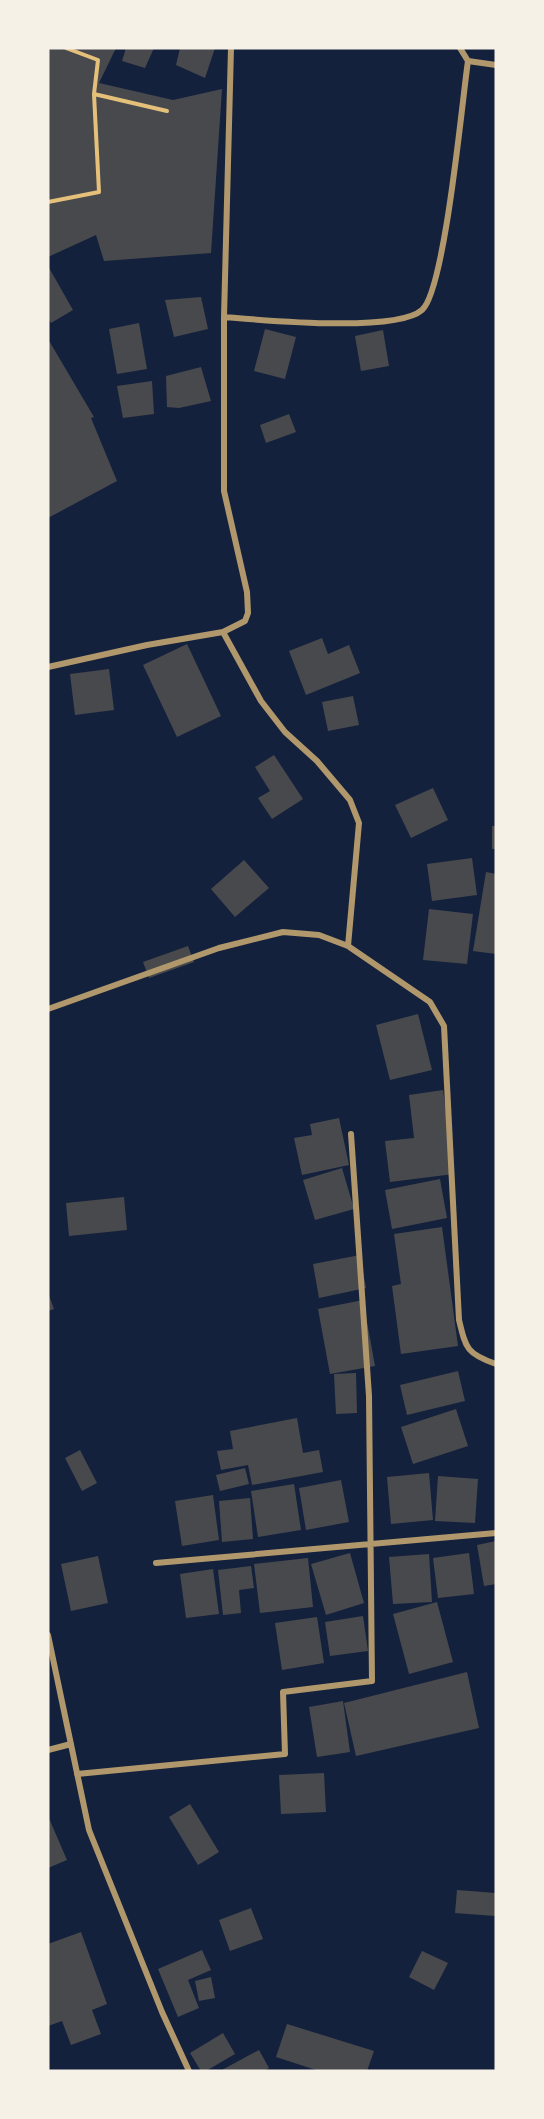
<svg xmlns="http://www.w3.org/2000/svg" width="544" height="2119" viewBox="0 0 544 2119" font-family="'Space Grotesk',sans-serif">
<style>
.building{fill:#48494c}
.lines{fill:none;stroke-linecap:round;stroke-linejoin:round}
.path{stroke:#e5c07b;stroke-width:4}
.minor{stroke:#b1986c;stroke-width:6}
</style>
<rect width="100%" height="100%" fill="#14213d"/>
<path class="building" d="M48,48h68l-17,35 74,17 49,-11 -11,164 -107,8 -8,-26 -48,22z
M126,48h28l-9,20 -23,-7z
M180,48h35l-10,30 -29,-13z
M48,266l25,44 -22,13 -3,-5z
M201,297l7,32 -34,8 -9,-37z
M139,323l8,46 -30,5 -8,-45z
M265,329l31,8 -11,42 -31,-8z
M383,330l6,36 -28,5 -6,-35z
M48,339l46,78 -3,1 26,63 -69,37z
M201,367l10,34 -32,7 -12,-1 -1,-31z
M152,381l2,33 -31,4 -6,-32z
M289,414l7,18 -30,11 -6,-18z
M322,638l6,16 21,-9 11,28 -54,22 -17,-44z
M187,644l34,72 -44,21 -34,-72z
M109,669l5,41 -39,5 -5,-41z
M353,696l6,29 -31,6 -6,-29z
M274,755l29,44 -31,20 -14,-21 12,-7 -15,-24z
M433,788l15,32 -37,18 -16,-33z
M492,826h4v23h-4z
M472,858l5,37 -45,6 -5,-37z
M244,860l25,28 -34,29 -24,-28z
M486,872l10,2v80l-23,-3z
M429,909l44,5 -6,50 -44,-4z
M188,946l6,16 -45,16 -6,-16z
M418,1014l14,56 -42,10 -14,-55z
M443,1090l11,84 -64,8 -5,-41 29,-3 -5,-43z
M339,1118l10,47 -47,10 -8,-37 18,-3 -2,-11z
M342,1168l12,41 -39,11 -12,-40z
M440,1179l7,39 -55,11 -7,-39z
M124,1197l3,33 -58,6 -3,-33z
M442,1227l16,119 -57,8 -9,-68 9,-2 -7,-50z
M360,1255l6,33 -47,10 -6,-34z
M48,1293l6,16 -6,2z
M363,1300l12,66 -45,8 -12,-65z
M458,1371l7,30 -58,14 -7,-30z
M356,1373l1,40 -21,1 -2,-40z
M456,1409l12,37 -55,18 -12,-37z
M297,1418l6,35 16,-3 4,22 -71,13 -4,-20 -27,5 -4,-19 16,-2 -3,-18z
M80,1450l17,33 -15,8 -17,-33z
M245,1468l4,16 -29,7 -4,-16z
M429,1473l4,47 -42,4 -4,-47z
M438,1476l40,3 -3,44 -40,-2z
M341,1480l8,42 -43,8 -7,-42z
M294,1484l7,46 -43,7 -7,-46z
M213,1495l6,45 -37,6 -7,-45z
M250,1498l3,41 -31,3 -3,-41z
M496,1541v43l-12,2 -7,-41z
M350,1553l14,50 -38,12 -15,-51z
M469,1553l5,41 -36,4 -5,-40z
M429,1554l3,48 -39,2 -4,-47z
M98,1556l10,47 -37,8 -10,-47z
M308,1558l5,49 -53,6 -6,-49z
M251,1566l3,22 -15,2 2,23 -18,2 -5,-45z
M213,1569l6,45 -33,4 -6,-44z
M437,1602l16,60 -44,12 -16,-60z
M363,1616l5,35 -38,5 -5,-34z
M317,1617l7,46 -42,7 -7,-47z
M467,1672l12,56 -123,28 -12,-53z
M343,1701l7,51 -33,5 -8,-50z
M324,1773l2,39 -45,2 -2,-39z
M190,1804l29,48 -21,13 -29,-48z
M48,1816l19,44 -19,8z
M457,1890l39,3 -1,23 -40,-3z
M251,1908l12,31 -33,12 -11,-31z
M81,1932l26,72 -15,6 9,24 -30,11 -9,-24 -14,5v-82z
M202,1950l9,20 -23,10 11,28 -21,9 -20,-48z
M422,1951l26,12 -14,27 -25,-13z
M211,1977l4,21 -16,3 -4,-20z
M287,2024l87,27 -7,20h-48l-43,-14z
M223,2033l12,21 -29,17h-5l-11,-18z
M259,2050l10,18 -5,3h-44z"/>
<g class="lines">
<path class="path" d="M94,94l73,17
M48,202l51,-10 -5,-98 4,-34 -32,-12"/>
<path class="minor" d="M460,48l8,13 28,4
M224,317l7,-269
M223,632l38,69 24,31 32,29 33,39 9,23 -11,123
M48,667l99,-22 76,-13 22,-11 3,-8 -1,-21 -23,-101v-174c38,3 172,16 198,-7 23,-20 40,-209 46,-249
M48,1009l171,-61 64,-16 36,3 29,11 82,56 14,24 15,294c7,29 8,34 37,44
M156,1563l340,-30
M48,1635l41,195 73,182 27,59
M48,1750l23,-6
M77,1774l208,-20 -2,-62 89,-11 -3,-285 -18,-262"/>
</g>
<rect width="544" height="2119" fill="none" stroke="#f6f1e7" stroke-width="99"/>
</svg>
